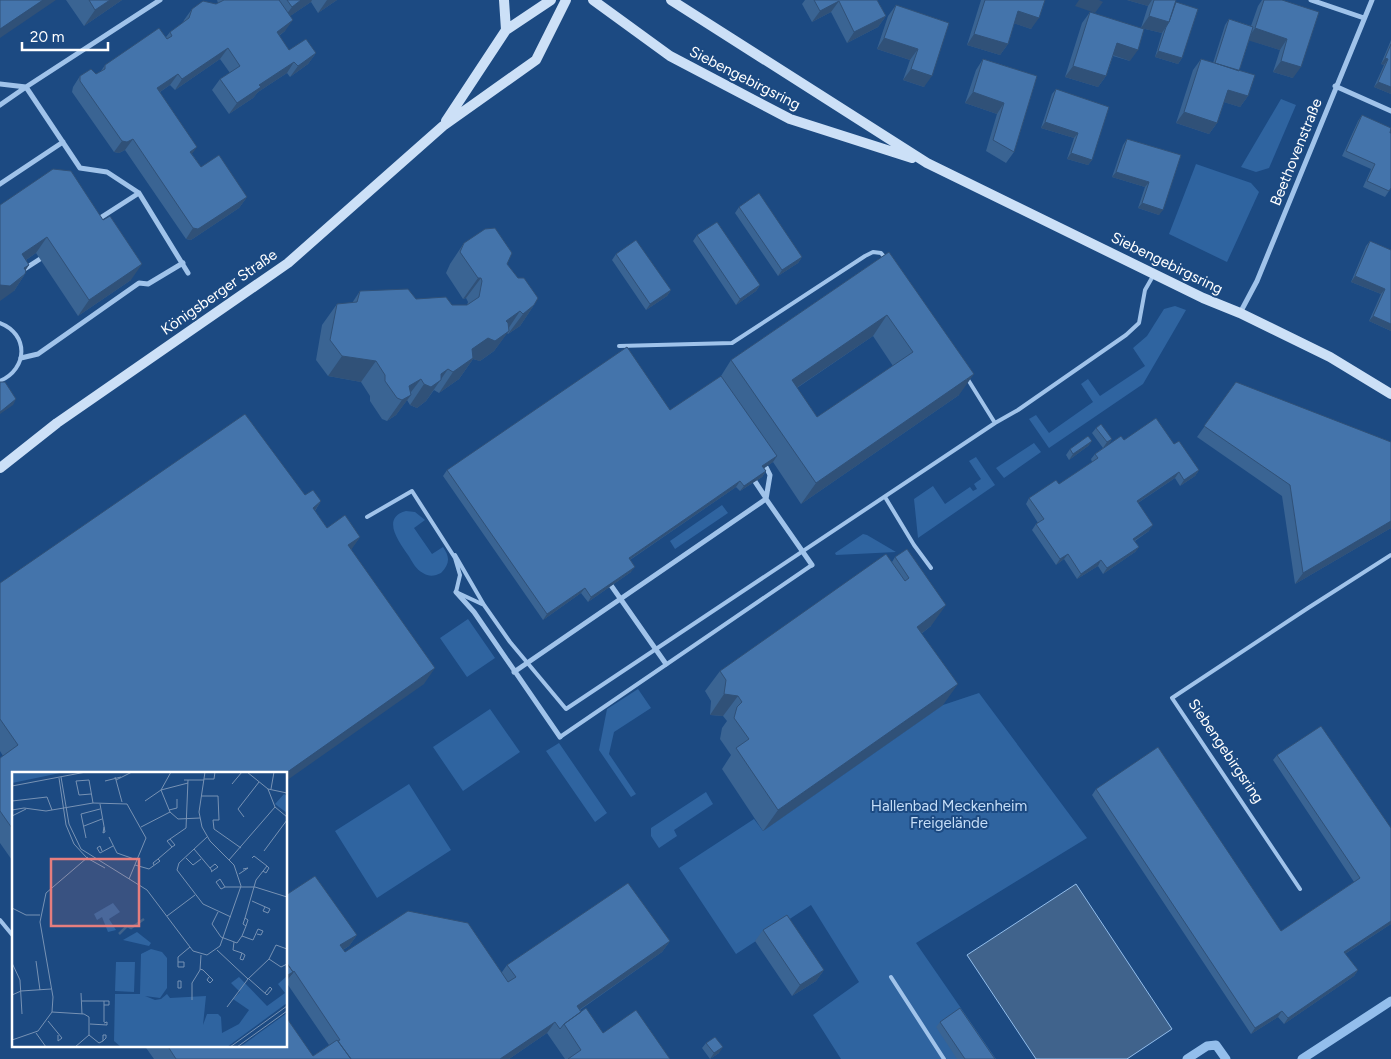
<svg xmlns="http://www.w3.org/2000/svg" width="1391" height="1059" viewBox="0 0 1391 1059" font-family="Figtree,sans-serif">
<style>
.green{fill:#2f64a0}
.water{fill:#40638c;stroke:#93beec}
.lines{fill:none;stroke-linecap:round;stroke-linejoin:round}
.stream{stroke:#93beec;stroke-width:9}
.lane{stroke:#a0c3ea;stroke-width:4}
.street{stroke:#a0c3ea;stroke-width:5}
.secondary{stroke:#cce0f7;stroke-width:10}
.wall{fill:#3a6493;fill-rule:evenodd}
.shaded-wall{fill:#305178}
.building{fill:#4474ab;stroke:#305178;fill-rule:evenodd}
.labels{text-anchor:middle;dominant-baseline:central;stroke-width:4;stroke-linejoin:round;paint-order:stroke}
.street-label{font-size:15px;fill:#fff;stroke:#1c4a82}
.park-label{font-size:15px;fill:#c5ddf7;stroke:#1c4a82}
.inset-river{fill:none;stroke:#40638c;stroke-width:2.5}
.inset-road{fill:none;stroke:#7792b4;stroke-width:1}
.view{fill:#e67e7e;fill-opacity:0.15;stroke:#e67e7e;stroke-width:2.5}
.inset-edge{fill:none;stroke:#fff;stroke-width:2.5}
</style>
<rect width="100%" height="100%" fill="#1c4a82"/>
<path class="green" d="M1281,99l15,6 -27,63 -13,4 -15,-5z
M1196,164l55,19 8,9 -32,70 -58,-28z
M1175,306l11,4 -43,74 -94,64 -20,-29 7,-4 13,18 44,-31 -12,-18 7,-5 12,17 45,-30 -12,-18 14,-12 17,-27z
M1034,443l7,9 -37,26 -8,-10z
M976,457l19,28 -77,53 -4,-39 19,-13 12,18 25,-17 3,4 4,-2 -3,-5 7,-5 -12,-18z
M722,505l6,8 -53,36 -5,-8z
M406,511l9,1 10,8 -11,8 18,26 11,-7c7,10 7,17 -2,26 -6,3 -12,4 -18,0 -7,-3 -11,-12 -15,-18 -8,-12 -28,-37 -2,-44z
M863,534l4,1 29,17 -60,3 -1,-2z
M468,619l27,39 -28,19 -27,-39z
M638,689l13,19 -37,24 -5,22 27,40 -5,3 -32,-47 8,-41z
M979,693l108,145 -171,105 80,116h-155l-28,-44 46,-33 -48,-77 -75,49 -57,-86 75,-49 9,12 180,-126z
M490,709l30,43 -57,39 -30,-44z
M559,743l48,70 -12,9 -49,-71z
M409,784l42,66 -74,48 -42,-67z
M706,792l7,12 -39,26 3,6 -18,12 -8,-12v-8z"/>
<path class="water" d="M1076,884l96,145 -45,30h-91l-69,-104z"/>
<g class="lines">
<path class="stream" d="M1187,1059l20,-13 9,-1 10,14
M1302,1059l89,-58"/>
<path class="lane" d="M0,323c29,11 28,46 0,58
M619,346l113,-3 133,-87 8,-4 8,1 5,6
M967,378l28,45
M885,497l29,48 17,23
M367,517l45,-26 43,67 5,17 -4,17 28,13 26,37 56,67 429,-286 23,-13 108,-75 13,-12 6,-33 8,-14
M455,555l29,50
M560,737l252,-172
M1300,889l-128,-191 136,-90 83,-53
M0,920l14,17
M891,977l53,82"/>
<path class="street" d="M1311,0l53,18
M0,84l26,3 134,-87
M1335,86l56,25
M0,105l26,-18 54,81 27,4 32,21 49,80
M0,184l63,-42
M97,220l42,-27
M23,270l17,-11
M1240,313l17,-32 115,-281
M21,358l17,-4 101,-71 9,1 35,-21
M766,467l4,8 -4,24
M752,477l14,21
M608,581l58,83
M456,592l18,20 86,125
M514,672l252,-173 46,66"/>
<path class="secondary" d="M504,0l2,30
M593,0l77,56 120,63 122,39
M671,0l256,163 276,135 37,15 90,44 61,37
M446,121l60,-91 45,-30
M0,468l57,-45 231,-160 155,-137 93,-66 30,-60"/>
</g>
<path class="wall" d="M66,0h56l-38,26z
M217,0h120l-19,13 -7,-11 -21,14 -5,15 -6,5 10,14 27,3 -8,11 -18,13 -3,-4 -29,19 -5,6 -24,16 -17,-24 8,-11 10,-6 -10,-14 -45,31 -5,-5 -10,7 32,62 9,13 46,30 -8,11 -48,32 -5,-1 -61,-89 -6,3 -5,-1 -42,-60 1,-5 7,-11 16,-2 5,-3 4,-6 61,-28 4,-5 13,-9 1,-3 8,-11 24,-5 2,-1z
M805,0h72l9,16 -8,11 -31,16 -16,-31 -19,10 -10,-18z
M981,0h64l-14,29 -17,-6 -6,21 -8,11 -33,-10z
M1127,0h49v2l6,56 -4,6 -23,-7 7,-24 -21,-5 7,-22z
M1262,0h20l11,78 -20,-6 7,-22 -31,-10 -10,31 9,25 -8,11 -16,-5 -7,21 -8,11 -33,-11 17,-53 8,-11 12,4 12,-38 4,-6 22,7 7,-20z
M896,5l53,18 -25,64 -21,-7 7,-20 -33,-11 11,-33z
M1090,12l40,49 -17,-5 -7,20 -8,11 -33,-10 17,-54z
M1391,40v54l-17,-7 10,-22 -3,-1z
M983,59l54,17 -23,76 -8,11 -20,-12 11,-37 -32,-11 11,-33z
M1056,89l36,71 -4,5 -21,-6 7,-21 -33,-10 11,-34z
M1362,115l28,18 -1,58 -4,6 -22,-10 8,-18 -29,-13 16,-35z
M1127,139l54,16 -22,60 -21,-7 7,-21 -33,-10 11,-32z
M0,205l131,75 -53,36 -42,-63 -10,7 3,5 -4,5v4l-11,17z
M739,207l63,50 -4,6 -20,13 -43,-63z
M697,235l63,50 -4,6 -20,14 -43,-64z
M1370,241l21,9v81l-22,-10 12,-27 -30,-12 15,-36z
M464,243l43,21 27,41 -14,21 -12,8 -1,-1 -13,18 -14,10 -7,-2 -14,20 -20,14 -5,-3 -8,11 -9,7 -7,-3 -3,-5 -11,15 -9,6 -5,-2 -12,-18v-5l-9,-14 -33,-6 -12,-16 6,-35 15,-21 15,-1 8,-12 56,8 36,6h15l1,-3 -2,-4 -3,1 -17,-26 4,-9z
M889,252l70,143 -158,109 -28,-42 -9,6 2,3 -4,6 -22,14 -4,-4 -106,73 1,12 -43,30 -7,-9 -38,27 -100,-144 4,-6 223,-60 51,-34 10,-16zM873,336l20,30 -76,51 -20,-29z
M616,254l55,36 -4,6 -21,14 -34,-50z
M1236,382l155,146 -96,56 -13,-88 -85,-59z
M1096,428l16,11 -4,6 16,-5 50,4 25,26 -4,6 -15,10 -5,-8 -37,25 11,28 -14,10 4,6 -4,5 -32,22 -5,-8 -21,13 -13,-20 -8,6 -24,-35 4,-6 2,-1 -12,-19 3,-6 30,-14 33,-22 -1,-3 4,-5 8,-6 -11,-15z
M1092,441l-4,5 -19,14 -3,-5 4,-6z
M305,495l16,6 -6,10 12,17 33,9 -9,12 73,135 -410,89v90l-14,-20v-85l3,-2 -3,-5v-168z
M907,549l24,77 -10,8 22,71 -180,126 -41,-62 9,-14 -11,-16 2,-11 5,-7 -4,-5 -13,-1 1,-14 -6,-10 15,-20 172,-109 3,-5z
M1277,755l114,73v96l-46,30 13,16 -4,6 -70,48 -6,-7 -27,17 -159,-239 4,-6 185,142 73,-49 -81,-122z
M286,895l71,40 -8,11 -6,4 2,2 157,20 5,-7 163,-24 -8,11 -82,58 23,23 67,26h-105l-18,-26 -38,26h-355l-10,-14h142l27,11 16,-11 -43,-63z
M763,930l61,40 -8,11 -24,15 -37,-55z
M940,1022l55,37h-38l-21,-32z
M706,1043l13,10 -9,6 -8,-11z"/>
<path class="shaded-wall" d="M43,0h13l-56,38v-9z
M110,0h12l-38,26 11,-16z
M301,0h11l-1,2 -31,21 12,-16z
M327,0h10l-19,13z
M1079,0h20l4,2 -8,11 -20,-7z
M1127,0h25l-4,6z
M839,1l-8,11 -19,10 8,-11z
M1018,11l21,7 -8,11 -21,-7z
M886,16l-8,11 -31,16 7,-11z
M1149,16l20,6 -7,11 -21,-5z
M293,20l-8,11 -16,12 8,-11z
M1255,28l32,11 -7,11 -33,-10z
M974,34l34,10 -8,11 -33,-10z
M884,38l34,11 -8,11 -33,-11z
M1117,43l21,7 -8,11 -20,-7z
M228,48l-8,11 -45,31 7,-11z
M1158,51l24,7 -4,6 -23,-7z
M316,53l-8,11 -18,13 8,-11z
M1385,58l3,1 -4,6 -3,-1z
M1281,61l20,6 -8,11 -20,-6z
M294,62l-7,11 -29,19 -5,6 -24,16 8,-11 22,-18z
M1073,66l33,10 -8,11 -33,-10z
M911,69l21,7 -8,11 -21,-7z
M178,74l-8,11 -21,14 8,-11z
M1378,82l13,5v7l-17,-7z
M1228,90l20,6 -8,11 -20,-6z
M973,92l31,11 -7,11 -32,-11z
M1184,112l33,11 -8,11 -33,-11z
M1045,122l33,11 -4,5 -33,-10z
M133,139l-8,11 -6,3 -5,-1 8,-11z
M197,147l-8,11 1,-6z
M1071,153l21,7 -4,5 -21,-6z
M1116,172l33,10 -4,5 -33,-10z
M247,197l-8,11 -48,32 -5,-1 7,-11z
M1142,203l21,7 -4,5 -21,-7z
M47,237l-11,16 -25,17 11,-16z
M802,257l-4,6 -20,13 4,-6z
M142,264l-11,16 -53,36 11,-16z
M29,265l-10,15 6,-6 -11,17 -14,10v-16z
M1355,276l30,13 -4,5 -30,-12z
M478,278h3l-15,20 -3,1z
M760,285l-4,6 -20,14 4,-6z
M671,290l-4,6 -21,14 4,-6z
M534,305l-14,21 -12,8 15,-20z
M520,311l-14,21 3,-1 -15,20 -14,10 -7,-2 -14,20 -20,14 14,-21 19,-23 34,-28z
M887,315l-14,21 -96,65 15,-21z
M1373,316l18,8v7l-22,-10z
M342,356l34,5 -15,21 -33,-6z
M448,369l-22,32 -9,7 -7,-3 14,-21z
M974,374l-15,21 -158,109 15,-21z
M421,379l-13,17 3,-1 -15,20 -9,6 15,-21 7,-14z
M16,399l-3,6 -13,9v-2z
M1112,439l-4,6 -5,3 4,-6z
M1092,441l-4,5 -19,14 4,-6z
M777,456l-4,6 -14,10 3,-6z
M1199,470l-4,6 -15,10 4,-6z
M766,471l-4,6 -22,14 4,-5z
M1179,472l-4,6 -42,28 4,-5z
M740,481l-4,6 -111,76 4,-5z
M321,501l-11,17 3,-10z
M1391,521v7l-96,56 8,-11z
M1153,525l-4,6 -20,13 4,-5z
M360,537l-11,16 -1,-8z
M1139,547l-4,5 -32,22 4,-6z
M1068,554l-4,5 -8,6 4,-6z
M1101,560l-3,6 -21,13 4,-5z
M635,567l-4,5 -43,30 3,-5z
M585,588l-4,5 -38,27 4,-6z
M946,605l-15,21 -29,22 15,-21z
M435,668l-11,16 -138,97v-8z
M958,684l-15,21 -180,126 15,-21z
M724,694l14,2 -15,20 -13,-1z
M1391,921v3l-51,33 4,-5z
M357,935l-8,11 -17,10 8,-11z
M670,941l-8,11 -93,65 8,-11z
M824,970l-8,11 -24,15 8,-11z
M1358,970l-4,6 -70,48 4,-6z
M294,971l-8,11v-6z
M1282,1011l-4,6 -27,17 4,-6z
M555,1022l-8,11 -38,26h-9z
M723,1047l-4,6 -9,6 4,-6z"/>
<path class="building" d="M0,0h43l-43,29z
M89,0h21l-15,10z
M224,0h55l14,20 -16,12 12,18 17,-11 10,14 -18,13 -4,-4 -35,23 2,2 -24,16 -17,-24 20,-13 -12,-18 -46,31 -4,-5 -21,14 40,59 -7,5 11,15 18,-12 28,42 -49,32 -5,-1 -60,-89 -6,3 -5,-1 -42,-60v-5l11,-7 5,5 9,-5v-4l54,-37 8,11 5,-3 -2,-4 19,-14 3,-9 11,-8 13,3z
M287,0h14l-9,7z
M814,0h63l9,16 -32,16 -15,-31 -19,10z
M985,0h60l-6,18 -21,-7 -10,33 -34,-10z
M1154,0h22l-7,22 -20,-6z
M1264,0h18l37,12 -18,55 -20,-6 6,-22 -32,-11z
M1176,2l22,7 -16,49 -24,-7 8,-24 3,-5z
M896,5l53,18 -17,53 -21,-7 7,-20 -34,-11z
M1090,12l54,17 -6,21 -21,-7 -11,33 -33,-10z
M1229,19l24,8 -14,44 -24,-8z
M1391,44v43l-13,-5 10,-23 -3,-1z
M983,59l54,17 -23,76 -21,-12 11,-37 -31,-11z
M1201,59l54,16 -7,21 -20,-6 -11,33 -33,-11z
M1056,89l53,18 -17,53 -21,-7 7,-20 -33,-11z
M1362,115l29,13 -1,5h1v55l-2,3 -22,-10 8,-17 -29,-13z
M1127,139l54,16 -18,55 -21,-7 7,-21 -33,-10z
M53,169l18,2 32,49 7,-4 32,48 -53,36 -42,-63 -25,17 7,11 -5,3 2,3 -1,3 -15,12 -10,-1v-80z
M759,193l43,64 -20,13 -43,-63z
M717,222l43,63 -20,14 -43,-64z
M495,228l17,25 -5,11 11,14h6l14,20 -4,7 -11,9 -3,-3 -14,10 2,2 1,8 -14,10 -7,-3 -16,11 1,9 -20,14 -5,-3 -7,5v6l-10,7 -7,-3 -3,-5 -12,7 2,9 -9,5 -5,-2 -12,-17v-6l-9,-14 -34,-5 -12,-16 7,-36 20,-2 3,-11 48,-2 8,10 30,-2 6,8h15l12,-8 3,-16 -1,-3h-3l-18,-26 4,-9 21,-14z
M636,240l35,50 -21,14 -34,-50z
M1370,241l21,9v74l-18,-8 12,-27 -30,-13z
M889,252l85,122 -158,109 -85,-123zM887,315l26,37 -96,65 -25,-37z
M627,347l43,63 51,-34 56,80 -15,10 4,5 -22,15 -4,-5 -111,77 6,9 -44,30 -6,-9 -38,26 -100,-144z
M0,382h5l11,17 -16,13z
M1236,382l155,60v79l-88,52 -13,-88 -86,-59z
M245,414l60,81 8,-5 8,11 -8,7 14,20 18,-13 15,22 -12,8 87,123 -149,105h-272v58l-14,-20v-53l18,-13 -18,-26v-136z
M1156,418l18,26 5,-3 20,29 -15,10 -5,-8 -42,29 16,24 -20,14 6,8 -32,21 -6,-8 -20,14 -13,-20 -8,5 -24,-35 8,-5 -15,-21 27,-18 3,4 39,-26 -3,-4 26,-18 3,4z
M1101,424l11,15 -5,3 -11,-14z
M1088,436l4,5 -19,13 -3,-5z
M907,549l39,56 -29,22 41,57 -180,126 -42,-62 13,-9 -15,-21 3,-11 5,-5 -4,-6 -14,-2 2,-14 -6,-9 166,-117 19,27 4,-3 -14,-21z
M1321,726l70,102v93l-47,31 14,18 -70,48 -6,-7 -27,17 -159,-239 62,-42 123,184 79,-53 -83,-123z
M315,876l42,59 -17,10 5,7 63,-41 60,12 40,59 8,-5 -9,-12 121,-82 42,58 -93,65 4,6 -17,12 -4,5 -5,-7 -55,37h-149l-13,-18 2,-1 -46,-69 -5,6 4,-5 -7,-10v-67z
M787,915l37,55 -24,15 -37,-55z
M286,962l7,10 -7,4z
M586,1008l17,25 33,-23 34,49h-102l13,-9 -17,-26z
M960,1008l35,51h-30l-25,-37z
M286,1017l27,39 24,-16 14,19h-175l-9,-14h119z
M715,1037l8,10 -9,6 -8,-10z"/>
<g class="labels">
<g class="street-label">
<text transform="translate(745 78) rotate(27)">Siebengebirgsring</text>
<text transform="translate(1296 152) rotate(-68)">Beethovenstraße</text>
<text transform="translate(1167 263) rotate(26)">Siebengebirgsring</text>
<text transform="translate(219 292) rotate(-35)">Königsberger Straße</text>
<text transform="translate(1226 751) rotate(56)">Siebengebirgsring</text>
</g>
<g class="park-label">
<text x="949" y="806">Hallenbad Meckenheim<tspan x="949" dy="17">Freigelände</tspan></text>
</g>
</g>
<g transform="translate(12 772)">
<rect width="275" height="275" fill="#1c4a82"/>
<path d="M0,0h53l-53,11zM272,22l3,2v17l-12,-9zM101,131l7,9 -11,7 7,11 -8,2 -6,-15 -5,3 -3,-6zM125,160l14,11 -2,3 -26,-6zM139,177l11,3 5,6v30l-7,10 -15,-2 10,4 6,-1 6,-5 3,4 36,-2 -3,29 4,-11h11l3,3 1,16 17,-9 10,-14 -16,-11 7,-7 -9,-9 8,-6 28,29 18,-13 -7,-9 9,-8v27l-60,44h-106l-7,-6 1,-47h25l1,-40zM104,190h19l-1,30 -19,-1zM275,241v34h-47z" fill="#2f64a0"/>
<path class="inset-river" d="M107,162l8,-8 4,2 13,-9"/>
<path class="inset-road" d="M159,0l-10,18 9,22 8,7 22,-1M235,0l21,17 19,4M49,5l8,47 12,25 66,41 46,61 14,4 13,-9 21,-60 -7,-21 -24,-24 -8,-14 -3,-15 6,-40M103,5l1,3 16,-8M47,6l7,47 8,19 13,14 18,10M192,7h10l1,-7M104,8l6,22M172,8h20M93,9l16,-4M220,12l10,-12M0,14l74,-14M256,17l7,18 12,10M259,17l3,-17M79,22l-12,1 -3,-14 13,-1 4,23M189,24h17l1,24h-6l1,9 27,19M0,29l35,-4 5,13M133,29l16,-11 27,-7M88,32l5,28 -2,1 1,-6M0,38l12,-2 22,3 47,-8 34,1 19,34 -17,41M157,38l8,-2v-9M0,44l14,-7M232,45l-6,-8 21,-27M72,54l18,-7M129,55l29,-15M97,65l8,16 20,7M195,65l-28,26 -2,7 26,34 28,13M74,66l-5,-24 19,-5M158,67l16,-11 2,-48M182,77l16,19M90,79l-2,-5 -3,2 3,5 13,-7M252,79l23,-31M174,86l7,7 8,-6M240,86l2,-2 13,10M146,87l14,-12 3,-2 -5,-6 -3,2 5,6M217,88l46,-53M123,93l14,4 11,-8 -2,-2 -5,4 1,2M199,100l7,-5 -3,-3 -5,4 2,3M227,102l9,-6 -5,1M208,107l5,8 -4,2 -5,-7zM213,115h30l32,10M240,129l18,8 -2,4 -5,-2 2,-4M0,136l14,7h14M206,140l-6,12 9,13 16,6 5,-7 11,4 5,-11 5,2 -2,4 -4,-1M155,144l28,-21M233,146l11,-38 11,-14 2,2 -3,5 -3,-2M28,150l6,-29 42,-36M230,164l4,-10 2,-6 -3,-2 -2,6 3,2M222,170l-1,8 9,3M205,178l31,29 -21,28M230,181l3,2 -2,5 -3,-1zM257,187l12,8 6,-3M24,189l4,29M166,190h6v5h-6v-10l12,-10M0,191l8,17 2,34M188,197l3,1 10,10 -3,3 -3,-3 2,-3M236,207l21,-20 7,-14 11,4M237,207l18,16 5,-6 -2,-2 -5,6M166,209h3v7h-3zM69,221l1,21M0,223l9,-4 30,-2M180,228v-17l8,-13 1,-15M70,229h22M92,233v-4h5v4h-5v17M40,240l32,2 5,3v18l-14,12M36,249l14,17 -4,3v-6M78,252l17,1v-3l-3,1M24,261l10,14M77,263l10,8 4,-2 3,-3v-3h-3v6M0,268l26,-9 14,-19 1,-15 -13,-75M218,275l57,-41M225,275l50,-36"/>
<path class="view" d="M39,87h88v67h-88z"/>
<rect width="275" height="275" class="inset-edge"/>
</g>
<path d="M22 42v8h86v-8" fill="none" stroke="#ffffff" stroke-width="2.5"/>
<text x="30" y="42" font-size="15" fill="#ffffff" stroke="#1c4a82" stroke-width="4" paint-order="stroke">20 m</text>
</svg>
